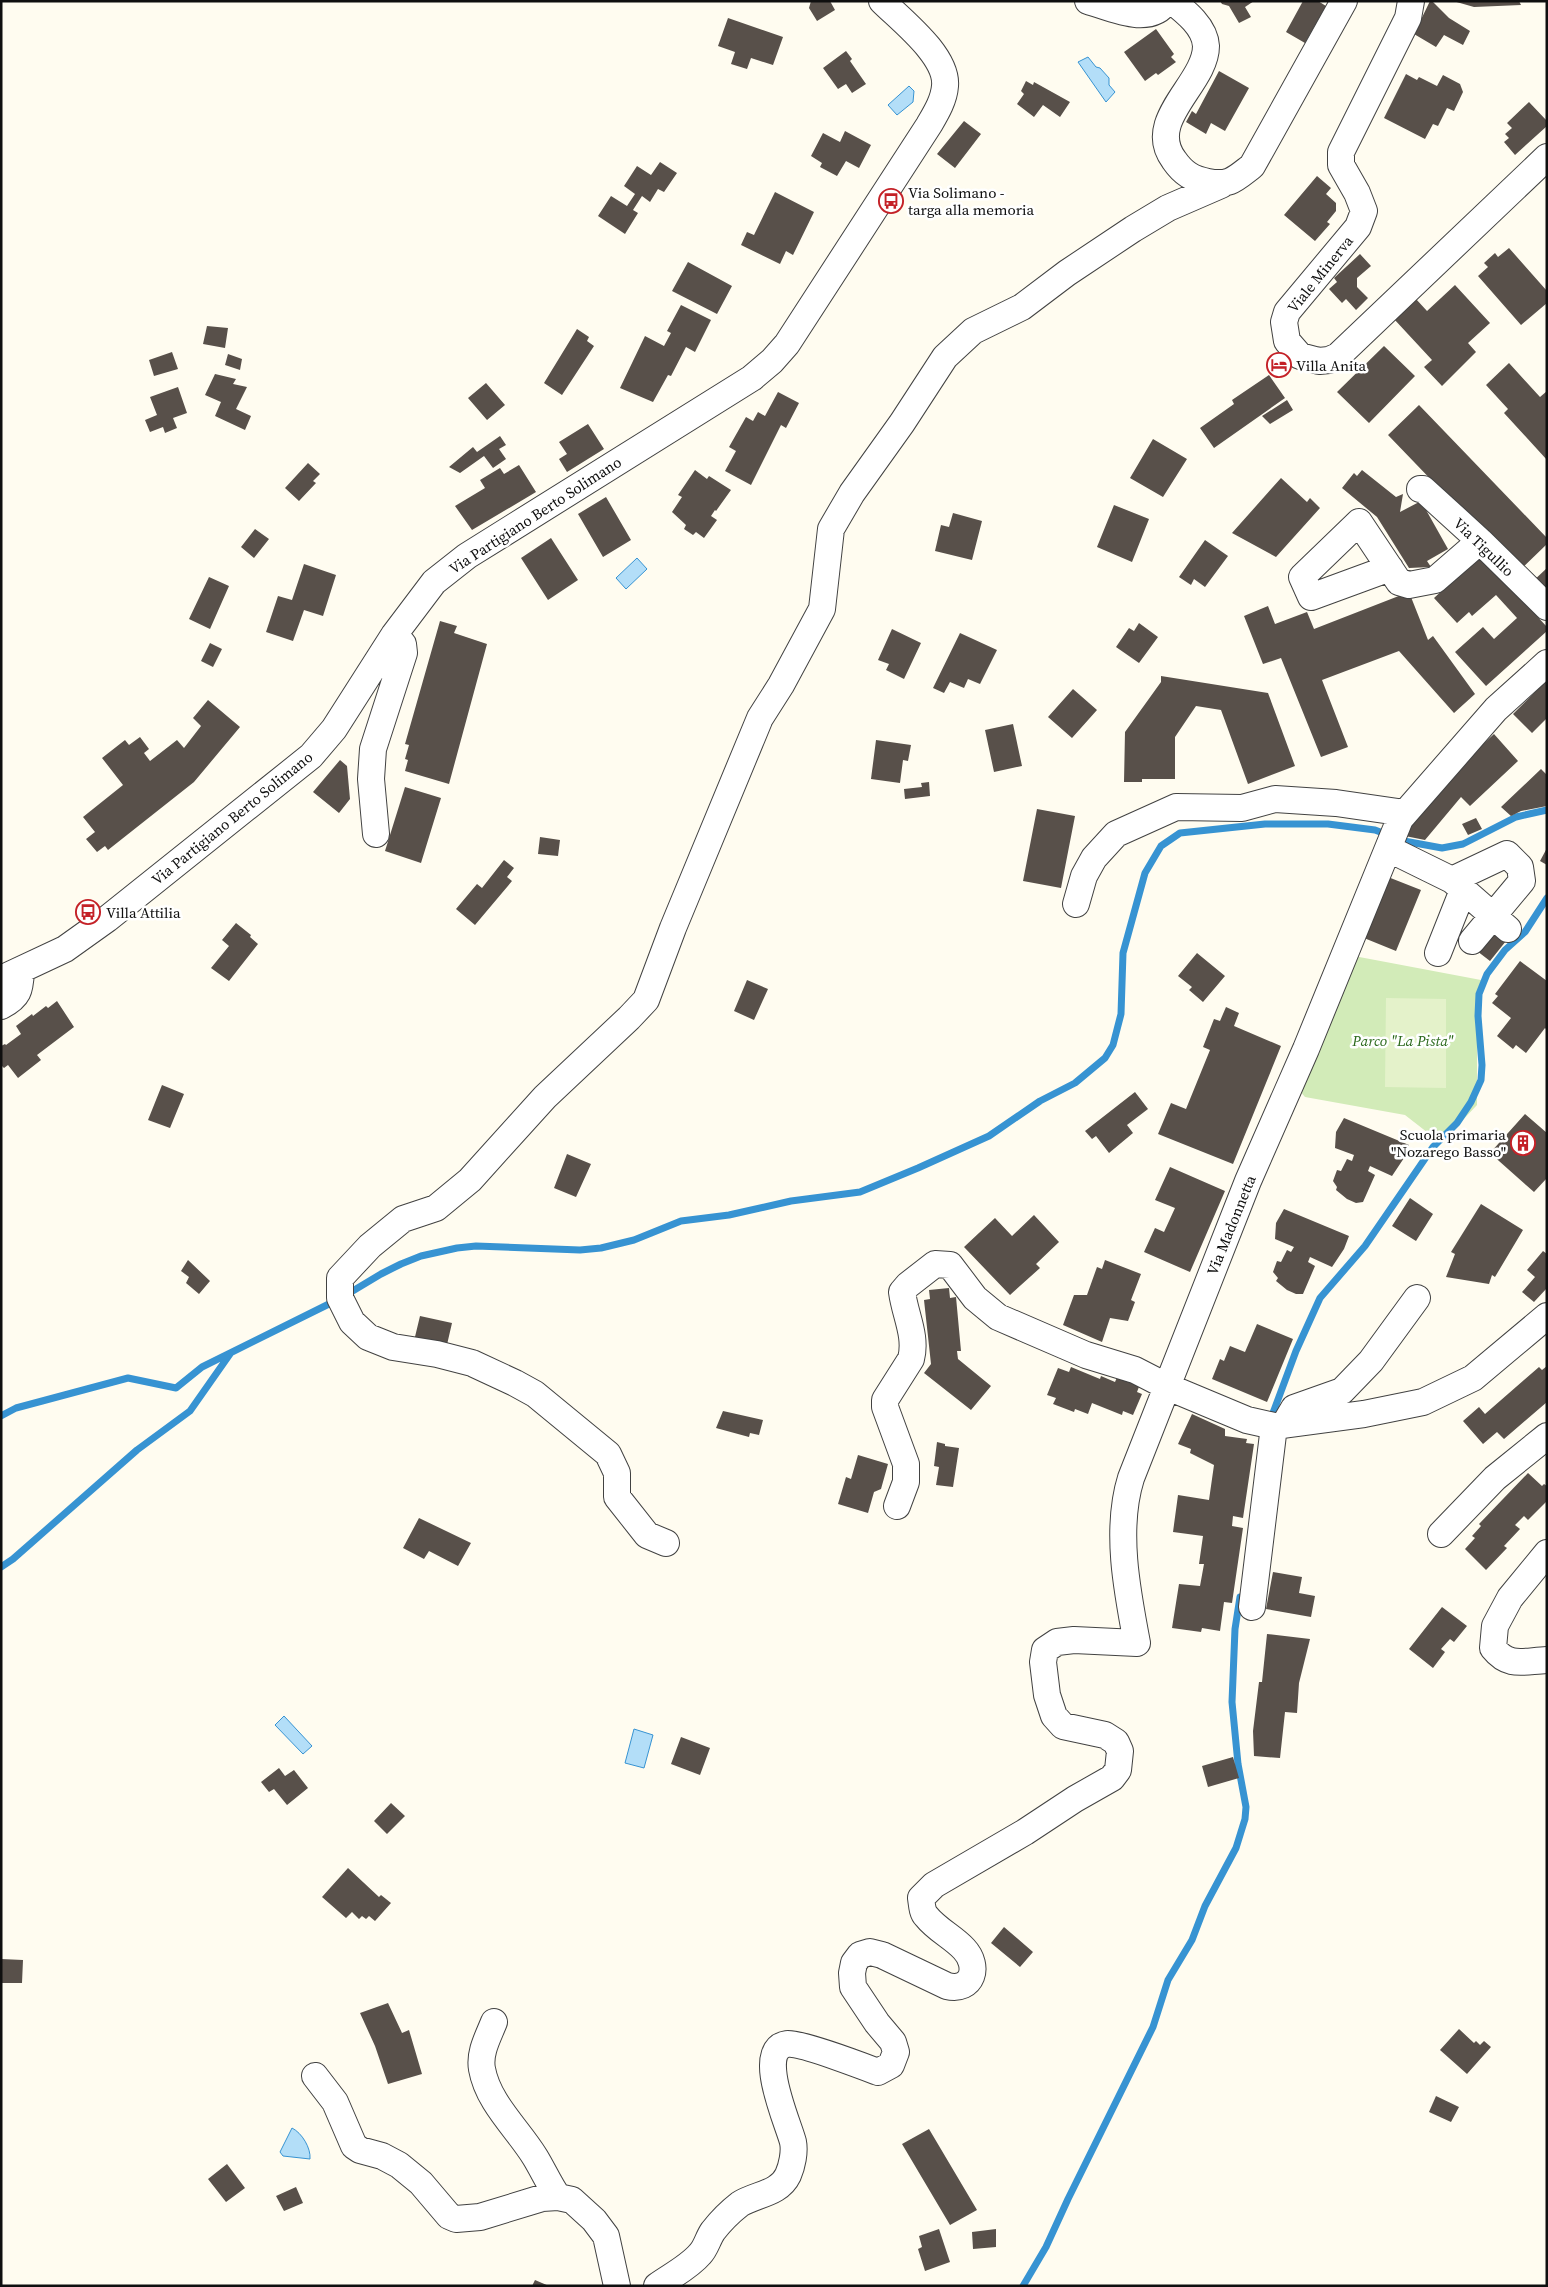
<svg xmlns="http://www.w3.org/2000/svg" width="1548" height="2287" viewBox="0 0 1548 2287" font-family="'Source Serif 4',serif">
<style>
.green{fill:#d2ebb8}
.pitch{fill:#e4f2ca}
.water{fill:#b3def8;stroke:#3793d2}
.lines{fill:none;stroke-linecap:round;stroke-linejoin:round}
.stream{stroke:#3793d2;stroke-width:7}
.building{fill:#58504a}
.minor-casing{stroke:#424242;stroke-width:28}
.minor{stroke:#fff;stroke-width:26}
.labels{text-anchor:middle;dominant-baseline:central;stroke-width:5;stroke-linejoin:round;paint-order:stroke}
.poi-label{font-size:15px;fill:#0f0f0f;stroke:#fff;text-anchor:start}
.street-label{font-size:15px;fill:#0f0f0f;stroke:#fff}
.park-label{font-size:15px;font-style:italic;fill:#2b691c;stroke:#fff}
</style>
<rect width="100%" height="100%" fill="#fffcf0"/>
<path class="green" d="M1354,956l127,24 -4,68v57l-36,38 -36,-28 -100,-18 -5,-6z"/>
<path class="pitch" d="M1386,998l60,1v89l-61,-1z"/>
<path class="water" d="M1088,57l8,10 4,1 9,10v7l6,7 -9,10 -28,-40z
M909,86l5,5 -1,11 -16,13 -9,-10z
M637,558l10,11 -21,20 -10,-11z
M284,1716l28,30 -9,8 -28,-29z
M634,1729l19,6 -9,33 -19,-5z
M292,2128c10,5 19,20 18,31l-27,-3 -3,-4z"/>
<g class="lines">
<path class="stream" d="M346,1295l35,-21 20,-10 20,-8 36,-8 19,-2 104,4 21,-2 33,-8 47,-19 48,-6 62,-14 69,-9 58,-24 71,-32 51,-35 35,-18 30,-25 8,-13 8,-31 2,-61 22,-80 16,-27 19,-13 85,-9h63l47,6 29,11 38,7 21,-4 53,-27 31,-7
M1,1416l15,-8 112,-30 48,10 26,-21 135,-67
M1270,1421l26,-70 24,-53 45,-52 68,-99 24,-24 14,-21 10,-22 1,-15 -4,-49 1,-22 8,-20 18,-24 20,-18 22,-34
M1,1567l12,-8 124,-109 53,-39 40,-57
M1023,2286l23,-39 22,-48 85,-172 15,-47 24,-40 13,-34 31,-58 9,-29 1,-12 -8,-43 -6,-62 3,-73 5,-32"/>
</g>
<path class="building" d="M811,1h19l5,9 -18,11 -8,-13z
M1220,1h34l-9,6 6,10 -12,6 -10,-17 -7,-2z
M1303,1h15l8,5 -21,37 -19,-11z
M1430,1h2l17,17 21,13 -7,14 -19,-10 -8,12 -22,-13z
M1453,1h66l2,4 -47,2z
M728,18l55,19 -10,28 -22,-7 -4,11 -16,-5 4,-12 -17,-6z
M1156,29l18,25 -3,3 5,5 -18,13 -2,-2 -11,8 -21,-29z
M846,51l6,8 -2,2 16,23 -14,9 -6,-9 -8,5 -15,-21z
M1219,71l30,17 -24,43 -14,-8 -5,11 -20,-12 6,-11 4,3z
M1406,74l11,6 2,-3 18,9 6,-11 17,9 3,8 -9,19 -7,-3 -9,18 -5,-2 -8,15 -41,-21z
M1026,81l7,4 1,-3 36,20 -10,15 -17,-12 -9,12 -17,-13 7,-10 -3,-3z
M1529,102l18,19v5l-32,29 -11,-13 5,-4 -4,-4 7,-6 -5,-5z
M964,121l17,13 -26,34 -18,-14z
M845,131l26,14 -12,23 -13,-7 -9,15 -17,-9 2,-4 -11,-7 12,-23 17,9z
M660,162l17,11 -13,19 -6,-3 -8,13 -8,-6 -9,14 5,3 -13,21 -27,-18 13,-20 16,10 8,-12 -11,-8 13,-20 14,9z
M1317,176l14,12 -5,6 10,9v8l-9,11 3,2 -15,17 -31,-26z
M775,192l39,20 -21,43 -7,-4 -6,13 -39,-19 6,-13 7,3z
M1509,248l38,43v12l-26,22 -43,-49 10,-9 -4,-4 11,-10 3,4z
M1360,254l11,12 -14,12v9l11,11 -12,12 -10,-11 -4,4 -13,-14 8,-7 -3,-4z
M688,262l44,24 -15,28 -45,-23z
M1455,285l35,38 -22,20 8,9 -34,34 -18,-19 8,-7 -38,-41 22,-20 11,12z
M681,305l30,15 -16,32 -9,-5 -15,29 -3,-1 -15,27 -33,-14 25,-52 19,10 7,-13 -4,-2z
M207,326l21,2 -3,20 -22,-4z
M577,329l12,8 -2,4 7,5 -32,49 -18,-12z
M1384,346l31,30 -46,47 -32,-31z
M172,352l6,17 -24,7 -5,-16z
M228,354l14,5 -2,11 -15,-5z
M1509,363l31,34 7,-6v69l-43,-47 4,-4 -22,-24z
M215,374l21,5 -3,5 14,3 -11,22 15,7 -6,14 -30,-14 6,-14 -16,-7z
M1269,375l16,23 -71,50 -14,-20 34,-24 -2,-4z
M486,383l19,22 -18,15 -19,-22z
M178,387l9,26 -14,5 4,10 -12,5 -2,-6 -13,5 -5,-12 12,-5 -7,-18z
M778,392l21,11 -13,25 -5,-3 -30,60 -26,-14 11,-20 -7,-4 17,-30 7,4 5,-9 7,4z
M1287,400l6,10 -23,14 -8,-8z
M1419,405l128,133v6l-28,27 -131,-136z
M588,424l16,25 -37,23 -8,-13 8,-5 -8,-12z
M500,436l6,9 -7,4 7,10 -13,9 -9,-12 -24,17 -11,-6 24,-20 4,5z
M1153,439l34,20 -24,38 -33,-19z
M308,463l12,11 -7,7 3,2 -17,18 -14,-13z
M519,465l17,27 -64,38 -17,-24 30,-18 -5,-8 20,-12 4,6z
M695,470l12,9 2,-3 22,14 -15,21 -1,-1 -4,6 6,4 -13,18 -8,-6 -3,3 -9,-6 2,-4 -14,-13 10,-15 -4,-2z
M1362,470l34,27 7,-3 -3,18 21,-11 27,48 -21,12 4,6 -22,1 -32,-51 -35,-29 12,-15 3,3z
M1281,478l26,24 3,-4 10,10 -44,49 -44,-24z
M606,497l25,43 -28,17 -25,-43z
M1114,505l35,14 -17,43 -35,-15z
M953,513l29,8 -10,39 -37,-9 6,-26 8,2z
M255,529l14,10 -15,19 -13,-11z
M551,538l27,42 -30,20 -27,-42z
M1205,540l23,16 -23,31 -11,-8 -3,6 -12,-8z
M1481,555l66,72v4l-61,55 -31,-34 28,-25 11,12 23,-21 -21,-23 -24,21 -3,-4 -12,11 -23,-25z
M304,564l32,11 -13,41 -19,-6 -11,31 -27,-9 12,-36 14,4z
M1547,568v31l-16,-16z
M209,577l20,9 -19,43 -21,-10z
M1409,592l19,48 5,-4 42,58 -21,19 -55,-62 -77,29 26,67 -27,10 -40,-99 -18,6 -19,-48 24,-10 7,18 32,-12 7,17z
M440,621l17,5 -3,7 33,11 -38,140 -44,-13 3,-11 -3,-1 4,-14 -4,-1z
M1139,623l19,14 -19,26 -23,-16 13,-19 5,3z
M892,629l29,14 -17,36 -18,-9 3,-6 -11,-4z
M960,633l37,17 -17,34 -12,-5 -4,9 -14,-6 -6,11 -11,-5z
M210,643l12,6 -9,18 -12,-6z
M1161,676l107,17 27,73 -47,18 -27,-74 -25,-4 -21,31v42h-33v3h-18l1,-50 36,-50z
M1547,680v38l-15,15 -19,-19z
M1073,689l24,21 -25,28 -24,-21z
M208,700l32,27 -46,55 -86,68 -3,-4 -8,6 -11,-13 9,-7 -12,-15 40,-32 -21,-27 23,-18 4,5 11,-8 9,12 -5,4 6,8 27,-21 7,8 17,-22 -8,-8z
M1013,724l9,42 -28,6 -9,-42z
M1494,734l24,27 -48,45 -9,-9 -36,43 -20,-4 12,-26 27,-30z
M876,740l35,5 -3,16 -5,-1 -3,23 -29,-4z
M340,760l7,6 3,33 -11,14 -26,-21z
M1541,769l6,6v31l-26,5 -10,5 -10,-9z
M929,782l1,14 -25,3 -1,-10 18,-2 -1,-4z
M405,787l36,11 -20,65 -36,-12z
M1037,809l38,7 -14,72 -38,-7z
M1476,818l6,11 -14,6 -6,-11z
M540,837l20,3 -2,16 -20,-2z
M1547,848v17l-7,-4z
M504,860l10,8 -7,9 5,4 -37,44 -19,-16 21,-25 5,4z
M1388,877l33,13 -25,61 -32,-13z
M236,923l15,12 -1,2 8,7 -29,37 -18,-13 18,-22 -7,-6z
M1493,931l13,10 -16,20 -13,-10z
M1197,953l28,23 -22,26 -14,-12 3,-3 -14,-11z
M1520,961l27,20v49l-2,-2 -19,25 -10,-8 -3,4 -16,-13 14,-18 -19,-15 6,-7 -3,-2z
M747,980l21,9 -14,31 -20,-9z
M57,1001l17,26 -37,28 4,5 -23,18 -10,-13 -4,3 -3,-3v-19l4,-2 1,1 15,-11 -5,-8 16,-12 1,2 13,-10 2,2z
M1226,1007l13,6 -5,13 47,20 -48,118 -75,-30 13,-31 15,6 24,-59 -7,-3 11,-28 6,2z
M162,1085l22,9 -14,34 -22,-8z
M1135,1092l13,17 -21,16 6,8 -24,20 -13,-17 -4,3 -7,-8z
M1525,1114l22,19v45l-13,14 -44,-39z
M1344,1118l65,27 -5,13 -12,18 -22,-10 -2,5 7,4 -12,27 -7,1 -9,-4 -11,-9 1,-3 -4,-6 4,-11 4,1 6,-12 5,2 2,-6 -19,-7 1,-16z
M567,1154l24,10 -15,33 -22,-9z
M1170,1167l55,24 -35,81 -46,-20 11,-24 9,4 11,-24 -20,-8z
M1410,1198l23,16 -17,27 -24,-15z
M1481,1204l42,26 -28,47 -3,-2 -3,9 -43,-7 9,-23 -4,-2z
M1284,1209l65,27 -5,13 -12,18 -22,-10 -2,5 7,4 -12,28h-7l-9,-4 -11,-9 2,-3 -5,-6 4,-11 4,1 6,-12 4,2 3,-5 -19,-8 1,-16z
M1034,1215l25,27 -23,22 4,4 -30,27 -46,-48 31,-29 17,18z
M1543,1251l4,3v34l-13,14 -12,-10 13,-15 -8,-7z
M188,1260l22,21 -11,13 -13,-11 3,-6 -8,-6z
M1105,1260l36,14 -10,26 4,2 -7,19 -18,-3 -8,24 -39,-17 11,-30h13l10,-28 5,2z
M949,1288l1,10 6,-1 5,54h-4l1,8 33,27 -20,24 -47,-37 7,-9 -7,-64 6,-1 -1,-9z
M420,1316l32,7 -6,26 -32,-8z
M1257,1324l36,15 -26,63 -55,-23 8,-20 4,2 6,-15 15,6z
M1547,1366v36l-43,37 -7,-7 -14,12 -20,-23 16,-14 6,7 54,-47 3,3z
M1071,1367l29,12 1,-3 14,6 3,-7 24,4 -5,13 5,2 -9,21 -10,-4 -1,4 -30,-12 -4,11 -13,-5 -1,3 -21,-8 3,-6 -9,-3 11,-27 11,4z
M723,1411l40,9 -4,15 -9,-2 -1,4 -33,-9z
M1192,1414l33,15v7l22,3 -1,4 8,1 -11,74 -10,-2 -1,10 11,2 -11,75 -8,-1 -4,29 -18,-3 -1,4 -29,-4 7,-44 21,2 4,-22h-5l4,-28 -30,-4 5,-37 31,5 5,-35 -24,-12 1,-4 -13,-5z
M937,1442l8,2v2l14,2 -6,39 -17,-2 3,-18 -5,-1z
M858,1455l30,9 -7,25 -7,3 -6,21 -30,-9 8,-27 5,2z
M1528,1473l14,13 2,-2 3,2v15l-19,19 -4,-4 -9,9 5,4 -16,17 3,2 -21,22 -21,-21 10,-11 -3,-2 9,-10 -2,-2z
M419,1518l52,25 -13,23 -29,-15 -5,8 -21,-11z
M1273,1572l29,5 -3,16 16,3 -4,21 -45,-8z
M1442,1607l25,19 -13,16 -4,-3 -9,10 4,3 -12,16 -24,-19z
M1267,1634l43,5 -11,44 -2,30 -12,-1 -5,46 -26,-2 -1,-25 6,-49h3z
M681,1737l29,11 -10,27 -29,-11z
M1233,1757l6,21 -31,9 -6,-21z
M279,1768l6,8 9,-6 14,18 -21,17 -13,-16 -5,3 -8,-10z
M391,1803l14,13 -18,18 -13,-13z
M348,1868l31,29 2,-2 10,8 -16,18 -6,-5 -3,3 -4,-3 -3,3 -7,-7 -6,6 -24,-21z
M1004,1927l29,25 -13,15 -29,-24z
M1,1959l22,1 -1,23h-21z
M388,2003l14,30 7,-3 13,44 -34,10 -13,-38 -15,-33z
M1459,2029l15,14 2,-2 4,4 4,-4 7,6 -24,27 -27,-24z
M1436,2096l23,11 -8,15 -22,-10z
M929,2129l48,81 -27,15 -48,-81z
M227,2164l18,24 -19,14 -18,-23z
M296,2187l7,16 -19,8 -8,-15z
M939,2229l11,33 -25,9 -7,-22 4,-2 -3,-11z
M996,2229v18l-23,2 -1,-17z
M535,2280l14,6h-17z"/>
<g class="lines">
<defs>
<path id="minor" d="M1088,1c24,7 62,26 79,0
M1172,1c14,11 33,26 34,45 0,38 -62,74 -32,114 9,13 18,19 34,22 22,4 27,-3 44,-16l92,-165
M1411,1l-3,17 -67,134v13l16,28 7,18 -6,16 -71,85 -3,10 3,19 13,15 19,5 10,-1 9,-4 209,-199
M1420,489h3l57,52 67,66
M1390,568l-79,29 -9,-20 57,-55 40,60 10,3 26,-5 45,-39
M376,834l-5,-55 2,-30 31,-96 -1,-9 -9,-9
M1389,849l63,31 56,49
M1452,880l55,-26 13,13 2,14 -50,60
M1076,904l8,-28 10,-18 22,-24 60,-27 66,1 33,-9 61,4 69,10
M1438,953l25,-63
M1,979l64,-30 42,-30 204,-163 23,-27 60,-94 40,-53 33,-26 285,-178 20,-17 15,-17 142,-219c7,-12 15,-25 16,-39 3,-30 -44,-66 -63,-85
M1,1006c18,-9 19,-16 20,-35
M1284,1425l10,-17 48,-17 29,-30 46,-63
M897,1506l9,-24v-18l-21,-57v-7l26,-41c6,-23 -6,-44 -9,-67l6,-7 27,-21 15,1 25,33 23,19 88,38 49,15 33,17 79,33 27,6 90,-12 59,-12 50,-24 74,-62
M1441,1534l54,-56 52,-42
M666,1543l-19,-8 -30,-38v-24l-9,-19 -73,-60 -20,-11 -43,-20 -35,-9 -44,-7 -25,-10 -16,-15 -12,-24v-20l30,-32 33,-27 33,-11 34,-28 75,-83 84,-79 17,-18 27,-72 87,-210 21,-33 41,-76 9,-80 21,-36 50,-70 43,-66 28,-26 49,-24 45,-34 66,-44 35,-21 53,-23
M1547,1553l-37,45 -15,28 -2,22c16,20 30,13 54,12
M1252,1607l22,-181
M494,2022c-6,15 -15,31 -12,47 6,34 36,60 53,88 8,13 14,27 23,40
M315,2076l20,26 19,44 6,4 22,6 17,9 22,18 28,33 7,3 24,-2 62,-19 16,-1 14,3 22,20 12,16 11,50
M657,2286c14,-10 32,-19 43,-32 6,-6 8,-16 13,-23 7,-9 18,-20 27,-27 16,-10 39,-10 48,-29 4,-9 7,-23 5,-33 -4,-17 -39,-93 -6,-98 12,-2 75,22 91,28l13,-7 5,-13 -3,-10 -16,-19 -24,-36 -1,-14 2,-10 6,-8 10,-3 12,3 65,31c26,6 33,-20 17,-37 -11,-12 -27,-19 -38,-33 -4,-4 -4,-12 -5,-18l13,-13 91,-53 50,-33 37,-21 6,-8 2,-19 -4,-9 -11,-7 -42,-9 -9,-10 -7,-21 -4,-33 2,-12 12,-8 17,-2 63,3c-10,-52 -22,-114 -6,-165l117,-297 58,-132 94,-230 96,-110 51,-46"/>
</defs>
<use href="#minor" class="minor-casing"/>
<use href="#minor" class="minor"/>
</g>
<defs>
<symbol id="bus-ring" viewBox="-11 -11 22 22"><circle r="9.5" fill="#fff" stroke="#c42127" stroke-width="1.5"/><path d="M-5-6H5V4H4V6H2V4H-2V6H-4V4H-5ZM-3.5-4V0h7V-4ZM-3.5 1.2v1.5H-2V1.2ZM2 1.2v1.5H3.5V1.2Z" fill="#c42127"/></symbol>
<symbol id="hotel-ring" viewBox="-11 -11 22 22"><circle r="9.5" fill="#fff" stroke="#c42127" stroke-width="1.5"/><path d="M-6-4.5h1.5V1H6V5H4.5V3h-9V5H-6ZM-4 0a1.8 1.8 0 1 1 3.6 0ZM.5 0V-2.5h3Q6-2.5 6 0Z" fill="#c42127"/></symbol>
<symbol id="building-ring" viewBox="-11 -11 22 22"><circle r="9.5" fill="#fff" stroke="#c42127" stroke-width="1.5"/><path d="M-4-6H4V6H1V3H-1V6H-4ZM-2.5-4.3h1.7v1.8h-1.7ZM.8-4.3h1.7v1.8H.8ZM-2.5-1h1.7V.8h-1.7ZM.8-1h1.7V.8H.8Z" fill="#c42127"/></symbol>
</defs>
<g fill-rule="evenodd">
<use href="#bus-ring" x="877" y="187" width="28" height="28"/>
<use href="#hotel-ring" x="1265" y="351" width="28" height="28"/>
<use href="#bus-ring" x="74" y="898" width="28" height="28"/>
<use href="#building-ring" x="1509" y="1129" width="28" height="28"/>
</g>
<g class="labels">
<g class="poi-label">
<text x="908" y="192">Via Solimano -<tspan x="908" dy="17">targa alla memoria</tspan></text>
<text x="1296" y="365">Villa Anita</text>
<text x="106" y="912">Villa Attilia</text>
<text x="1506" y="1134" text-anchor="end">Scuola primaria<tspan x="1506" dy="17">"Nozarego Basso"</tspan></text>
</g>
<g class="street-label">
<text transform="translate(1320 274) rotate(-51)">Viale Minerva</text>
<text transform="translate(535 515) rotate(-33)">Via Partigiano Berto Solimano</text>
<text transform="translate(1484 547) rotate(44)">Via Tigullio</text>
<text transform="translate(232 818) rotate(-39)">Via Partigiano Berto Solimano</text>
<text transform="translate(1231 1225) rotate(-68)">Via Madonnetta</text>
</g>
<g class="park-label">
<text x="1403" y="1040">Parco "La Pista"</text>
</g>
</g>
<rect width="1548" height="2287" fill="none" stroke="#0f0f0f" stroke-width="5"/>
</svg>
